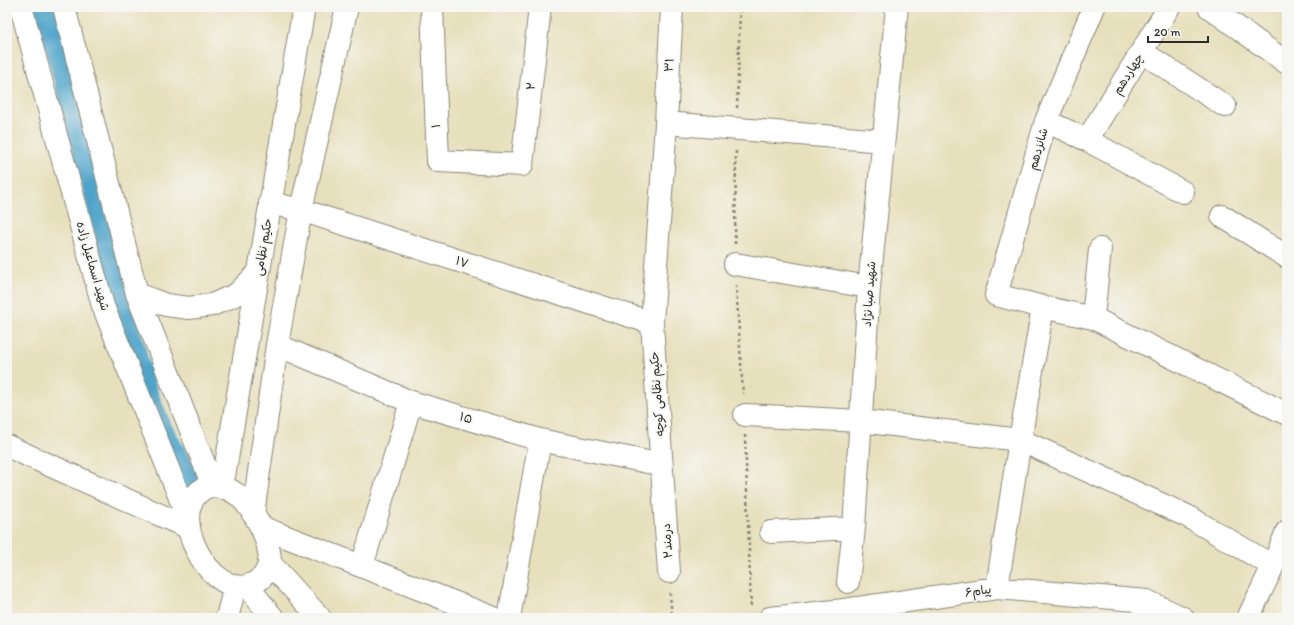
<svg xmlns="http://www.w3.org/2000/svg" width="1294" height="625" viewBox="0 0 1294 625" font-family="Itim,'Playpen Sans Arabic',sans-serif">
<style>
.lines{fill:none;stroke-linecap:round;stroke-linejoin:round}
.canal{stroke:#4ea4ca;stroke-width:21}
.minor-casing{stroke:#898674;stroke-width:24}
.major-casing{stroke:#898674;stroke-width:24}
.path{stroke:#898674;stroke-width:2.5;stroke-dasharray:3 3;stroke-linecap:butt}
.minor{stroke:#fff;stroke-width:22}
.major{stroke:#fff;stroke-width:22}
.labels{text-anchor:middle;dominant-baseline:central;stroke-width:3.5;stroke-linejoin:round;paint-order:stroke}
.street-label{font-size:12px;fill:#2b2b2b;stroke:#f6f6f2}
</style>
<rect width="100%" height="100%" fill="#f6f6f2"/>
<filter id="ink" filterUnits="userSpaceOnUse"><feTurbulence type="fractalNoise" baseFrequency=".025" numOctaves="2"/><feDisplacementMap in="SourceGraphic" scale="8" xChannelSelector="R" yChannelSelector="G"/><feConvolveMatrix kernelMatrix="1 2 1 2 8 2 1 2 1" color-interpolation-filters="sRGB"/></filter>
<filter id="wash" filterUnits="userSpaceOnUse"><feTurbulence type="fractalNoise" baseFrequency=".012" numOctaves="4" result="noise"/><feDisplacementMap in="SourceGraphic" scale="16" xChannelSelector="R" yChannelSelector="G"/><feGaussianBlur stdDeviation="0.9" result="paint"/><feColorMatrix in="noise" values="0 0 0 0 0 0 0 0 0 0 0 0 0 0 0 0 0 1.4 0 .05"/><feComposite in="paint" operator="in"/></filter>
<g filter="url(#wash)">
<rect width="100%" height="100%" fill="#e7e0bc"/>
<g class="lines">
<path class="canal" d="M45,7l101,383 16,39 32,56"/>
</g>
</g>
<g filter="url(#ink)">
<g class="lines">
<defs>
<path id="minor" d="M21,7l82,299 85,212
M64,7l73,287 76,192
M432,7l6,154 84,4 18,-158
M1094,7l-48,114 -50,174 47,12 50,11 194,96
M1209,7l78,56
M1142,52l83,54
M1046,121l41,19 96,52
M666,123l6,-116
M1087,140l82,-133
M270,203l31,7 351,113
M1222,216l65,41
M735,264l134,23
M1093,318l7,-69
M277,345l134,57 129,38 122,25
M745,415l115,6 160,19 167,76 86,50
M7,446l182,82
M253,514l24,-169 24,-135 46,-203
M261,527l233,91
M771,532l83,-4
M269,562l51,56
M362,566l49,-164
M669,572l-17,-249 14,-200 217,18
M848,582l6,-54 15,-241 28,-280
M248,587l25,31
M997,588l23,-148 23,-133
M509,618l31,-178
M770,618l74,-8 153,-22 150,13 36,17
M1142,618l5,-17
M1248,618l25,-52 14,-35"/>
<path id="major" d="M137,294l29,11 23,3 23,-3 25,-11 21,-21
M209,486c7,0 15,1 21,4 19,9 36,42 39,62 2,8 -1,17 -5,23 -3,4 -6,6 -10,8 -40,24 -97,-77 -45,-97z
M222,488l82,-481
M227,618l8,-32"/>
</defs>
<use href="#minor" class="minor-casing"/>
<use href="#major" class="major-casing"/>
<path class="path" d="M737,108l3,-101
M735,244l1,-95
M736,285l7,109
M745,435l6,173
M670,593l2,25"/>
<use href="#minor" class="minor"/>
<use href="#major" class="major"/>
</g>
</g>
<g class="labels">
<g class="street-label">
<text transform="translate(669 65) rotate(-87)">۳۱</text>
<text transform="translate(1128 74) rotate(-58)">چهاردهم</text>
<text transform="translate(531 86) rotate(-84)">۲</text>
<text transform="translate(436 126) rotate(-92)">۱</text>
<text transform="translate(1038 149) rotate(-74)">شانزدهم</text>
<text transform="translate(263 247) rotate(-80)">حکیم نظامی</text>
<text transform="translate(462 262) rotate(18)">۱۷</text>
<text transform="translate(93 266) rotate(74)">شهید اسماعیل زاده</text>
<text transform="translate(869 294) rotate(-86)">شهید صبا نژاد</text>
<text transform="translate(657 394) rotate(-94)">حکیم نظامی کوچه</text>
<text transform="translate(466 418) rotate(16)">۱۵</text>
<text transform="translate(667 541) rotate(-94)">درمند۲</text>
<text transform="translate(978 591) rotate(-8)">۶پیام</text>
</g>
</g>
<rect width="1294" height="625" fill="none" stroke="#f6f6f2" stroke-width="24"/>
<path d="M1148 36v6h60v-6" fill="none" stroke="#2b2b2b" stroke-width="2"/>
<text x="1154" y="36" font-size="12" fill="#2b2b2b" stroke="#f6f6f2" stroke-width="3" paint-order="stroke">20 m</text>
</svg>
